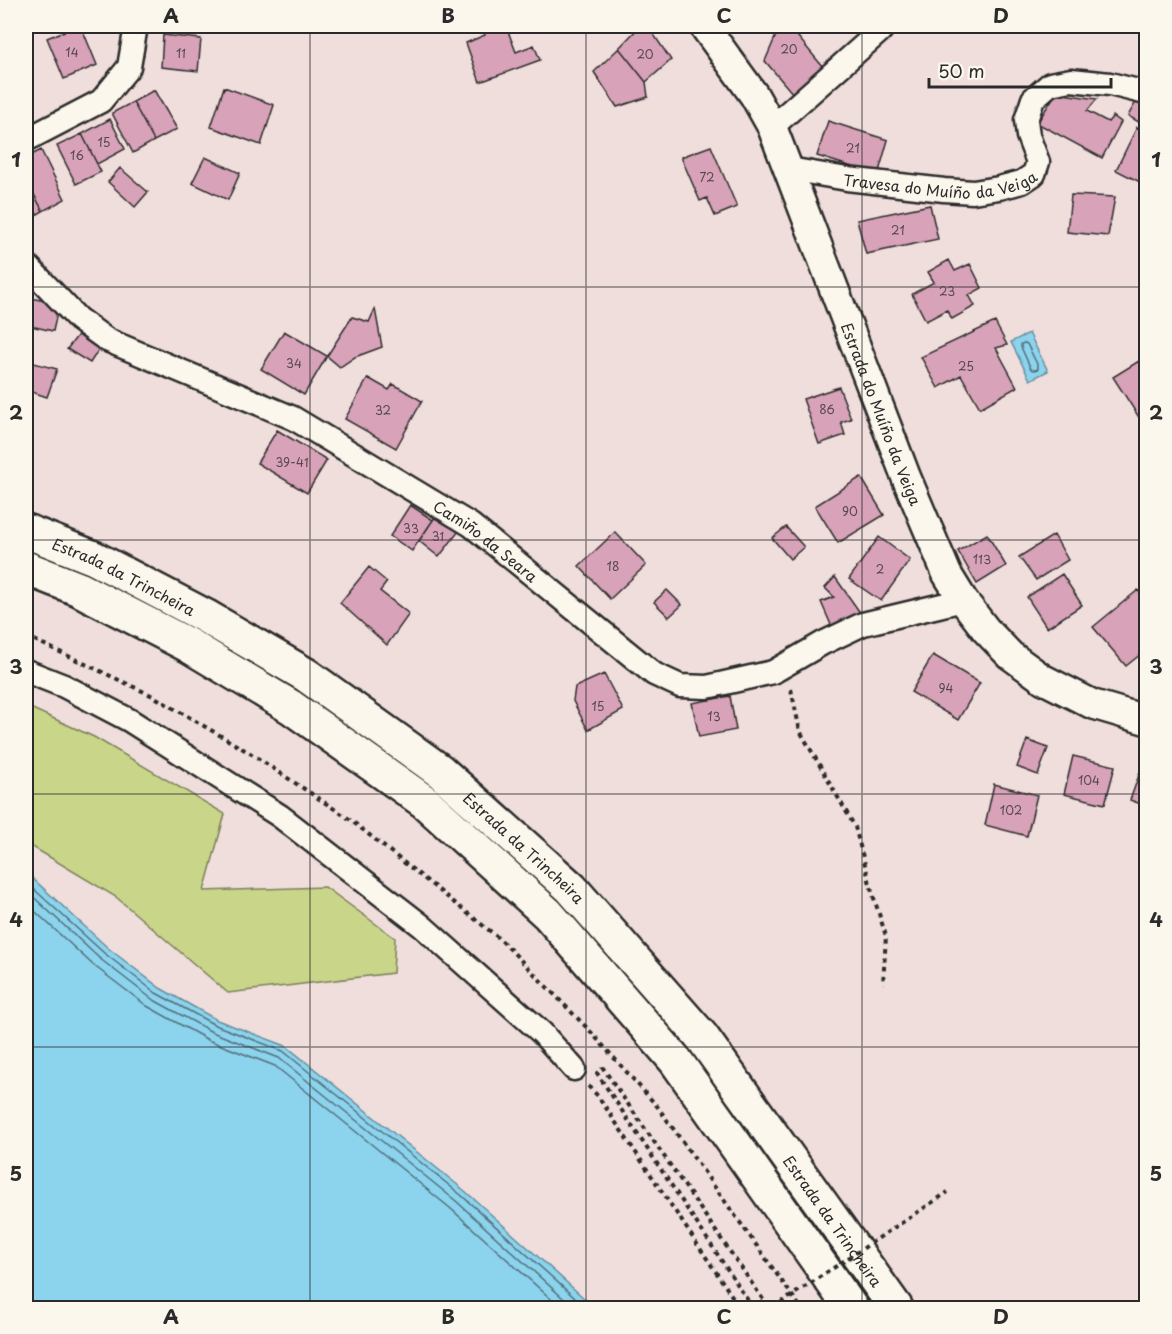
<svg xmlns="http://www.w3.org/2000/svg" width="1172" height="1334" viewBox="0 0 1172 1334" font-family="'Playpen Sans',sans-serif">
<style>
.green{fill:#c9d589;stroke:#7a805a;stroke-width:1.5}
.water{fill:#8cd3ed;stroke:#65909f;stroke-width:1.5}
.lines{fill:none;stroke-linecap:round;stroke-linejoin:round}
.shore{stroke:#526e79;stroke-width:1.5}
.building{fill:#d8a2b8;stroke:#2b2b2b;stroke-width:1.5}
.minor-casing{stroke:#2b2b2b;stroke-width:27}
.tertiary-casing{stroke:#2b2b2b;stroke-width:33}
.trunk-casing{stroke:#2b2b2b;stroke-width:38}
.path{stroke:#2b2b2b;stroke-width:4;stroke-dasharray:4.5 4.5;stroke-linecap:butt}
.minor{stroke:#fbf7ec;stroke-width:22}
.tertiary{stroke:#fbf7ec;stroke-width:28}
.trunk{stroke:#fbf7ec;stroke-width:33}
.path-bridge{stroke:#2b2b2b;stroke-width:4;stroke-dasharray:4.5 4.5;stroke-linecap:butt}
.grid{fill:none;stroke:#2b2b2b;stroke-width:1.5;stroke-opacity:0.55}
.labels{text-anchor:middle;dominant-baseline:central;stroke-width:6;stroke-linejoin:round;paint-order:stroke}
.number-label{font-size:12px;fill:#56494e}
.street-label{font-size:15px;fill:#2b2b2b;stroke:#fbf7ec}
.neatline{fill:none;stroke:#2b2b2b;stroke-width:2}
.grid-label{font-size:20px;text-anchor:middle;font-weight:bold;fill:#2b2b2b}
</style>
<rect width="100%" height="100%" fill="#f0dedc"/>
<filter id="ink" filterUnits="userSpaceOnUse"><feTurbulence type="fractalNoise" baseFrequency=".0167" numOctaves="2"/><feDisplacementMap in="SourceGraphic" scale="12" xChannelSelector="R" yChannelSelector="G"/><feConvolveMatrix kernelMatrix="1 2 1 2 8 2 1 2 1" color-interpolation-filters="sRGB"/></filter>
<g filter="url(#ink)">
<path class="green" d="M26,706l68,31 131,77 -21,77 121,-4 70,51 -2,35 -165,20 -112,-96 -90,-54z"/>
<path class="water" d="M1029,333l19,38 -18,9 -19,-38z
M26,875l5,2 77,71 52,40 57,32 69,26 179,145 130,117h-569z"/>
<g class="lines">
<path class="shore" d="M1025,343l2,1 11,22v3l-3,1 -4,-1 -10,-22v-3z
M26,882l78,71 52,40 59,32 68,26 178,144 125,113
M26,890l73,68 53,41 60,33 67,26 177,143 118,107
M26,903l67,62 54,41 61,34 67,26 175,142 111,100"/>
</g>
<path class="building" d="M77,26h4l16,39 -33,14 -17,-41z
M484,26h22l10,26 18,-7 6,15 -60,22 -14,-39 19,-8z
M640,26h8l23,34 -25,22 -27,-34z
M780,26h25l-7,11 25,30 -30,27 -28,-33z
M163,35l38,4 -3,32 -37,-4z
M619,48l27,34 2,15 -31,10 -23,-35z
M224,87l50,18 -13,40 -50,-18z
M154,90l23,39 -23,12 -21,-39z
M1056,93l41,6 -10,12 21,11 5,-6 8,6 -19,36 -65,-35z
M133,102l21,39 -21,12 -21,-40z
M1136,102l10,7v17l-18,-10z
M110,119l15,30 -28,15 -15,-30z
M828,121l60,19 -10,35 -61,-19z
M1137,127l9,5v53l-30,-15z
M82,134l19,38 -25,12 -19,-38z
M711,146l26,61 -22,9 -8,-18 -7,3 -19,-44z
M41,150l24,49 -22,12 -17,-31v-22z
M205,157l35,16 -12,27 -36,-17z
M120,168l28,24 -13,15 -27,-25z
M26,180l17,31 -17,10z
M1071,195l44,2 -7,39 -41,-4z
M930,205l8,34 -72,15 -9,-34z
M949,260l6,11 15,-7 12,24 -13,7 6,11 -23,13 -5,-9 -21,11 -14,-27 22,-12 -6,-10z
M26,297l33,7 -6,27 -27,-6z
M375,309l7,38 -27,10 -15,10 -13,-11 25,-39 17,5z
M995,322l12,23 -11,3 21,39 -37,21 -19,-33 -23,13 -17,-31z
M284,331l43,25 -23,39 -43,-26z
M78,335l21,14 -9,14 -23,-14z
M1139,361l7,10v48l-4,3 -29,-45z
M30,362l27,7 -10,28 -21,-7v-15z
M368,378l21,12 4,-6 29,17 -26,47 -51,-29z
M839,387l12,32 -10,3 4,13 -26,9 -16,-45z
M277,430l50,30 -20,33 -50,-30z
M861,477l23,38 -46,28 -23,-37z
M410,505l23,15 -21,31 -22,-15z
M437,515l22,16 -20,26 -20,-16 14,-21z
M786,527l18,20 -14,12 -18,-21z
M615,532l31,33 -36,34 -31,-33z
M987,534l19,32 -29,18 -19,-33z
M1054,535l14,25 -32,20 -17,-23z
M879,537l31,23 -29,41 -32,-22z
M369,567l18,15 -7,9 29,23 -22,31 -47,-42z
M1062,574l20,31 -35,23 -20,-31z
M835,577l26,37 -29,13 -11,-25 13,-5 -9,-9z
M667,590l15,15 -13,12 -15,-15z
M1138,590l8,11v49l-20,16 -33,-39z
M933,655l47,28 -22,37 -47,-28z
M604,674l19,36 -35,20 -15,-29 2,-14z
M730,696l6,34 -37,7 -7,-34z
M1027,740l21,8 -10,27 -21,-8z
M1073,756l42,10 -10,38 -41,-10z
M1143,764l3,2v40l-16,-6z
M994,784l43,11 -10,41 -42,-11z"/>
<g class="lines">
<defs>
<g id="minor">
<path d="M772,127l108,-96 4,-5"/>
<path d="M26,140l75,-39 28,-34 7,-41"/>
<path id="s1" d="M789,169l58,10 97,11 29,2 26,-4 23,-6 12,-8 4,-12 -10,-26 -2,-16 7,-21 17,-15 21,-4 39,4 36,9"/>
<path id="s2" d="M26,264l52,55 29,21 186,78 178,107 183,149 26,12 27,1 66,-15 50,-29 40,-19 100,-24"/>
<path d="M26,671l38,15 65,34 151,96 142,110 120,107 32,36"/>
</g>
<g id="tertiary">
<path id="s3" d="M704,26l50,69 18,32 134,350 41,97 16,26 23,30 24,25 33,24 49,25 54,16"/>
</g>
<g id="trunk">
<path id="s4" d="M26,531l68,27 111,58 101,59 134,96 131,117 131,149 194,271"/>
<path d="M26,568l53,21 109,56 103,62 134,95 123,112 128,147 175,247"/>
</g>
</defs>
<use href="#minor" class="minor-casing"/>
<use href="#tertiary" class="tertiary-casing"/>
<use href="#trunk" class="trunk-casing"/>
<path class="path" d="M26,636l127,60 97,57 98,65 152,121 90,92 67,75 144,202
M791,689l9,42 55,96 18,68 13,41 -3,48
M588,1086l10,10 142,212
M753,1308l-156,-235 6,-5 166,240"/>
<use href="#minor" class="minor"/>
<use href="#tertiary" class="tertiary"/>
<use href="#trunk" class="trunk"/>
<path class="path-bridge" d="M773,1308l175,-116"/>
</g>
</g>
<path class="grid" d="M310,26v1282M586,26v1282M862,26v1282M26,287h1120M26,540h1120M26,794h1120M26,1047h1120"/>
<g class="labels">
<g class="number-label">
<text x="789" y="49">20</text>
<text x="72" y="52">14</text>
<text x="181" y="53">11</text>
<text x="645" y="54">20</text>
<text x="104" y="142">15</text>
<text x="853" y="148">21</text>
<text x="77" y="155">16</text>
<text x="707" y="177">72</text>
<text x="898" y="230">21</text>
<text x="947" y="291">23</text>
<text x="294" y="363">34</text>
<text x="966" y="366">25</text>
<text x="827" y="409">86</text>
<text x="383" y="410">32</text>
<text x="292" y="462">39-41</text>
<text x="850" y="511">90</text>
<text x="411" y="528">33</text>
<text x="438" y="536">31</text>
<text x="982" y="559">113</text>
<text x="613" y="566">18</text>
<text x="880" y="569">2</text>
<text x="946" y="688">94</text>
<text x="598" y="706">15</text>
<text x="714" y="716">13</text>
<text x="1089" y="780">104</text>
<text x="1011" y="810">102</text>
</g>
<g class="street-label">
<text stroke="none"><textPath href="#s1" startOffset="153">Travesa do Muíño da Veiga</textPath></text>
<text stroke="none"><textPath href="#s3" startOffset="429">Estrada do Muíño da Veiga</textPath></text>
<text stroke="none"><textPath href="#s2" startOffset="542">Camiño da Seara</textPath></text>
<text stroke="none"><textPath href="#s4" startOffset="108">Estrada da Trincheira</textPath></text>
<text stroke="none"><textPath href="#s4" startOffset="594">Estrada da Trincheira</textPath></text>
<text stroke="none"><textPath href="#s4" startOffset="1080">Estrada da Trincheira</textPath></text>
</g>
</g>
<rect width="1172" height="1334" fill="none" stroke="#fbf7ec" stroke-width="66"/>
<path d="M929 78v9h182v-9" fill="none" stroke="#2b2b2b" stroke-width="3"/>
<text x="938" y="78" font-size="18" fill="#2b2b2b" stroke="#fbf7ec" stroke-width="4.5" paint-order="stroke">50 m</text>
<rect x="33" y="33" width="1106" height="1268" class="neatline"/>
<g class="grid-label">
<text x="171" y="23">A</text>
<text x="448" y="23">B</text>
<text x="724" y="23">C</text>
<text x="1001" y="23">D</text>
<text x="16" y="167">1</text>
<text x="1156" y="167">1</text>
<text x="16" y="420">2</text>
<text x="1156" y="420">2</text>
<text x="16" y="674">3</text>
<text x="1156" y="674">3</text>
<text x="16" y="927">4</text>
<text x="1156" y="927">4</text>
<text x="16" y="1181">5</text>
<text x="1156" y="1181">5</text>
<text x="171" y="1324">A</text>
<text x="448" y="1324">B</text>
<text x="724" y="1324">C</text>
<text x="1001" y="1324">D</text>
</g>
</svg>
